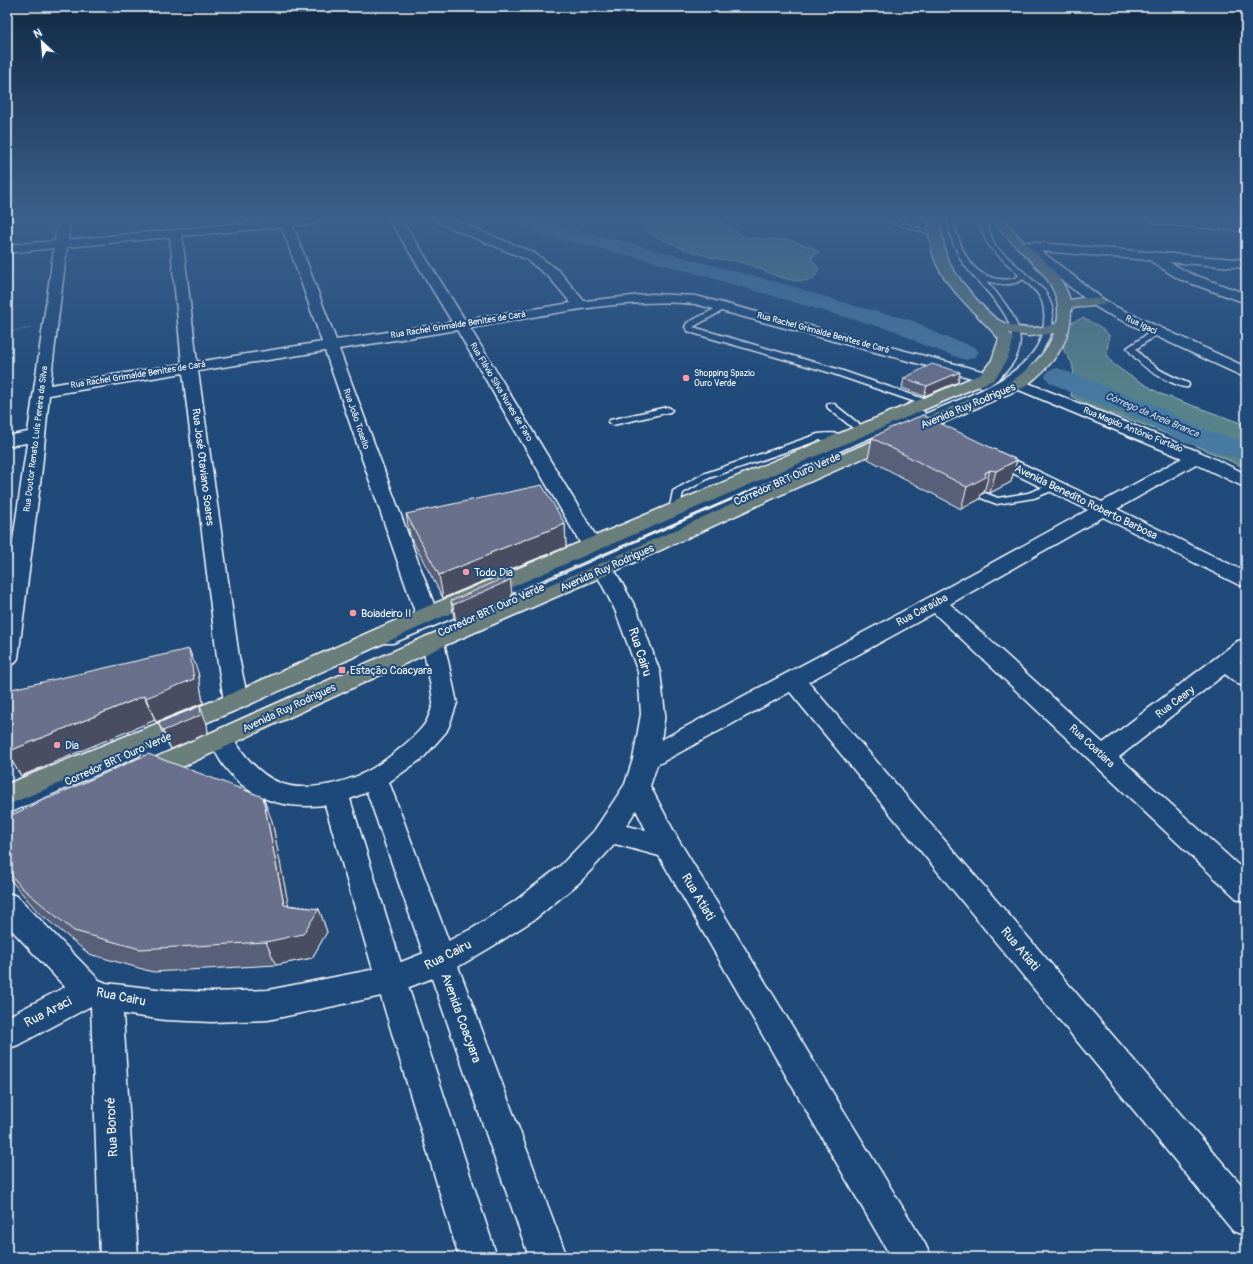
<svg xmlns="http://www.w3.org/2000/svg" width="1253" height="1264" viewBox="0 0 1253 1264" font-family="Pangolin,sans-serif">
<style>
.green{fill:#598289;stroke:#acc0c4}
.lines{fill:none;stroke-linecap:round;stroke-linejoin:round}
.river{fill:#467aa3;fill-rule:evenodd}
.lane-casing{stroke:#fff;stroke-width:3}
.street-casing{stroke:#fff;stroke-width:3}
.secondary-casing{stroke:#fff;stroke-width:3}
.primary-casing{stroke:#fff;stroke-width:3}
.path{stroke:#fff;stroke-width:1.5;stroke-dasharray:0.5 2;stroke-linecap:butt}
.lane{fill:#1f4a7a;fill-rule:evenodd}
.street{fill:#1f4a7a;fill-rule:evenodd}
.secondary{fill:#1f4a7a;fill-rule:evenodd}
.primary{fill:#6b7f7c;fill-rule:evenodd}
.wall{fill:#595f78;stroke:#fff}
.shaded-wall{fill:#484e62;stroke:#fff}
.building{fill:#676f8c;stroke:#fff}
.poi-dot{fill:#ff9aa2;stroke:#1f4a7a;stroke-width:1.5}
.labels{text-anchor:middle;dominant-baseline:central;stroke-width:4;stroke-linejoin:round;paint-order:stroke}
.far-street-label{font-size:9px;fill:#fff;stroke:#1f4a7a}
.far-poi-label{font-size:9px;fill:#fff;stroke:#1f4a7a;text-anchor:start}
.far-water-label{font-size:10px;font-style:italic;fill:#d1dee8;stroke:#1f4a7a}
.street-label{font-size:11px;fill:#fff;stroke:#1f4a7a}
.poi-label{font-size:11px;fill:#fff;stroke:#1f4a7a;text-anchor:start}
.near-street-label{font-size:13px;fill:#fff;stroke:#1f4a7a}
</style>
<rect width="100%" height="100%" fill="#1f4a7a"/>
<filter id="ink" filterUnits="userSpaceOnUse"><feTurbulence type="fractalNoise" baseFrequency=".025" numOctaves="2"/><feDisplacementMap in="SourceGraphic" scale="8" xChannelSelector="R" yChannelSelector="G"/><feConvolveMatrix kernelMatrix="1 2 1 2 8 2 1 2 1" color-interpolation-filters="sRGB"/></filter>
<g filter="url(#ink)">
<g class="green">
<path d="M635,220H718L747,238L788,240L814,248L819,252L811,258L819,269C817,274 815,279 809,280C789,285 763,269 744,263C734,260 724,260 714,258C691,252 668,243 647,232L645,229L648,226L637,222Z"/>
<path d="M1083,318L1099,326L1109,335L1107,354L1112,363L1127,374L1161,394L1246,425V468L1190,443L1139,423L1089,406L1071,396L1074,375L1072,363L1064,351L1063,341L1070,323Z"/>
</g>
<g class="lines">
<g class="river">
<path d="M515,220H541L565,228L629,243L788,285L855,306L914,321L941,335L975,347L979,352L975,357L966,360L957,357L923,345L896,331C796,305 698,271 597,248C579,243 525,235 515,220Z"/>
<path d="M1058,368L1158,406L1189,423L1214,433L1246,442V461L1194,445L1169,435L1138,418L1083,398L1049,382L1045,376L1049,370Z"/>
</g>
<defs>
<g id="lane">
<path d="M884,220H894L939,234L934,235Z"/>
<path d="M947,220H953C960,246 968,275 999,279C1006,280 1014,280 1019,275L991,248L986,241L979,220H985L995,246L1046,292L1053,309L1052,331L1042,352L1023,374L1006,385L915,425H909L907,423L909,421L500,598H492L490,595L492,592L677,513H670L669,511L673,491L703,474L818,434C826,433 842,432 849,438L844,441L820,440L709,478L683,493L678,513L917,411H923L925,413L923,415C963,397 1042,374 1044,323C1046,300 1039,293 1023,279C1013,287 998,284 986,281C1012,310 1039,342 1001,376C996,381 987,389 980,387L979,385L980,383C993,376 1003,367 1009,353C1023,316 981,290 963,263C955,250 950,235 947,220Z"/>
<path d="M722,305H725L729,307L693,327L834,368L930,401L931,403L927,406L924,405L828,372L696,334L688,331L685,327L687,323Z"/>
<path d="M1153,330H1159L1160,332L1136,349C1149,366 1168,375 1188,383L1189,385L1188,387C1182,388 1178,385 1173,383C1154,375 1139,365 1127,348Z"/>
<path d="M831,403L834,404L864,428L866,430L864,432H858L828,408L827,406L828,404Z"/>
<path d="M667,407L670,408L672,410L670,412L613,425L608,422L610,420Z"/>
<path d="M1055,483L1059,484L1060,486L1059,488L1034,498L997,504L981,498L980,496L985,493L998,498L1028,493Z"/>
<path d="M751,492L755,493L756,495L755,497L521,602H513L511,599L513,596Z"/>
<path d="M468,603L472,604L474,607L472,610L393,643H385L383,640L385,637Z"/>
<path d="M134,747L139,748L141,752L139,756L7,814V802Z"/>
</g>
<g id="street">
<path d="M58,220H70L68,240L277,220H320L318,223L293,226L336,340L452,322L390,220H402L465,320L571,303L549,277L526,259L439,223L437,220H453L534,253L559,271L584,301L652,294L696,296L993,374L995,377L993,380L987,382L695,304C621,297 543,316 470,328L602,546L599,550L592,552L585,550L582,546L457,330L339,349L438,615L435,620L427,622L419,620L416,615L325,351L198,371L239,657L248,701L244,707L236,709L228,707L224,701L217,657L183,373L49,395L42,468L18,658L15,663L7,666V582L27,443L7,446V436L28,432L54,248L7,253V245L55,241ZM282,227L322,342L197,362L182,236ZM170,237L182,364L50,385L67,247Z"/>
<path d="M1027,242L1246,260V268L1169,262L1189,273L1246,294V303L1179,279L1149,260L1041,251L1103,299L1116,307L1246,367V378L1106,313L1093,305L1018,246L1020,243Z"/>
<path d="M1018,379L1202,453L1246,474V486L1240,485L1196,464L1117,509L1246,572V586L1239,585L1103,517L950,604L1103,743L1238,641L1246,639V657L1240,662L1246,666V686L1238,684L1225,674L1119,757L1246,872V902L1236,898L934,613L808,682L1246,1190V1236L1233,1231L790,692L657,765L650,786L678,839L925,1244L931,1257H891L659,856L615,844L580,882L535,919L493,946L451,971L391,994L268,1020L212,1022L165,1020L123,1014L138,1257H100L91,1006L18,1045L7,1049V1017L65,987L7,925V893L17,896L99,980L106,983L165,990L212,992L268,990L391,966L429,951L473,928L515,901L560,866L594,831L625,784L633,759L641,714L638,672L615,610L594,569L597,565L604,563L611,565L614,569L637,610L660,672L665,714L661,740L928,598L1088,510L982,458L979,454L982,450L988,449L994,450L1102,502L1182,458L1012,387L1010,384L1012,381ZM636,810L646,830L626,826Z"/>
</g>
<g id="secondary">
<path d="M1152,220H1202L1246,223V231L1158,224L1154,223Z"/>
<path d="M433,635L441,637L444,642L457,703L449,726L446,732L423,758L389,782L567,1257H529L367,792L350,799L406,980L497,1257H459L376,980L325,805C283,809 251,801 224,766C218,758 214,748 209,739L212,733L221,730L230,733C242,753 257,774 280,783C304,793 344,783 366,772C382,764 417,737 426,722C429,717 431,710 433,705C434,697 424,653 422,642L425,637Z"/>
</g>
<path id="primary" d="M928,220H940C942,232 943,245 946,256C950,270 987,315 1000,321C1017,330 1040,330 1057,323C1067,276 1014,254 994,220H1006C1025,252 1058,261 1070,300L1083,298L1103,299L1105,302L1103,305L1071,308C1072,343 1051,367 1024,387L789,491L611,573L441,647L152,781L143,784L134,781L130,774L134,767L425,637L597,565L691,523L775,483L1012,381C1030,368 1047,354 1054,333L1029,336L1009,333L1013,339C1010,355 1004,368 993,380L435,620L244,707L7,805V784L228,695L419,610L981,374L992,360L999,339C979,315 943,286 934,257C930,246 930,232 928,220Z"/>
</defs>
<use href="#lane" class="lane-casing"/>
<use href="#street" class="street-casing"/>
<use href="#secondary" class="secondary-casing"/>
<use href="#primary" class="primary-casing"/>
<path class="path" d="M7,332L32,328"/>
<use href="#lane" class="lane"/>
<use href="#street" class="street"/>
<use href="#secondary" class="secondary"/>
<use href="#primary" class="primary"/>
</g>
<g class="wall">
<path d="M960,372L958,382L924,396L902,388L904,378Z"/>
<path d="M872,438L1017,460L1011,482L990,493L984,492L981,494L980,499L961,509L868,459Z"/>
<path d="M406,514L565,524L566,547L493,576V577L443,598L410,536Z"/>
<path d="M512,595L510,599L456,622L454,618L451,601Z"/>
<path d="M198,672L203,703L156,722L155,720L21,776L7,753V690Z"/>
<path d="M158,723L207,724L208,733L171,749L166,741Z"/>
<path d="M7,817L272,821L288,905L319,909L327,932L312,958L276,965L153,972L89,954L38,912L7,876Z"/>
</g>
<g class="shaded-wall">
<path d="M960,372L958,382L924,396L927,386Z"/>
<path d="M1017,460L1011,482L990,493L996,471Z"/>
<path d="M990,470L984,492L981,494L980,499L961,509L967,487Z"/>
<path d="M565,524L566,547L493,576V577L443,598L439,575L490,553Z"/>
<path d="M510,577L512,595L510,599L456,622L453,605Z"/>
<path d="M189,649L198,672L203,703L156,722L146,698Z"/>
<path d="M144,696L155,720L21,776L7,753V752Z"/>
<path d="M200,706L207,724L208,733L171,749L163,731Z"/>
<path d="M263,797L272,821L293,928L284,905Z"/>
<path d="M319,909L327,932L312,958L276,965L266,942Z"/>
</g>
<g class="building">
<path d="M932,364L960,372L927,386L904,378Z"/>
<path d="M923,415L1017,460L996,471L990,470L985,473L986,477L967,487L872,438L890,428Z"/>
<path d="M542,485L565,524L490,553L491,554L439,575L406,514Z"/>
<path d="M509,576L510,577L508,581L453,605L451,601Z"/>
<path d="M189,649L194,679L146,698L144,696L7,752V690Z"/>
<path d="M200,706L201,715L163,731L158,723Z"/>
<path d="M148,754L263,797L284,905L319,909L303,934L266,942L140,949L74,931L22,888L7,870V817Z"/>
</g>
</g>
<linearGradient id="sky" x2="0" y2="1"><stop stop-color="#112943"/><stop offset="0.55" stop-color="#3c608d"/><stop offset="1" stop-color="#3c608d" stop-opacity="0"/></linearGradient>
<rect width="1253" height="397" fill="url(#sky)"/>
<g class="poi-dot">
<circle cx="686" cy="378" r="4"/>
<circle cx="466" cy="572" r="4"/>
<circle cx="353" cy="613" r="4"/>
<rect x="338" y="666" width="8" height="8" rx="2"/>
<circle cx="57" cy="745" r="4"/>
</g>
<g class="labels">
<g class="far-street-label">
<text transform="translate(458 325) rotate(-9)">Rua Rachel Grimalde Benites de Cará</text>
<text transform="translate(1141 325) rotate(25)">Rua Igaci</text>
<text transform="translate(823 333) rotate(15)">Rua Rachel Grimalde Benites de Cará</text>
<text transform="translate(138 375) rotate(-9)">Rua Rachel Grimalde Benites de Cará</text>
<text transform="translate(501 392) rotate(59)">Rua Flávio Silva Nunes de Faro</text>
<text transform="translate(356 419) rotate(71)">Rua João Tosello</text>
<text transform="translate(1133 430) rotate(22)">Rua Magido Antônio Furtado</text>
<text transform="translate(36 439) rotate(-83)">Rua Doutor Renato Luís Pereira da Silva</text>
</g>
<g class="far-poi-label">
<text x="694" y="373">Shopping Spazio<tspan x="694" dy="10">Ouro Verde</tspan></text>
</g>
<g class="far-water-label">
<text transform="translate(1152 415) rotate(23)">Córrego da Areia Branca</text>
</g>
<g class="street-label">
<text transform="translate(968 406) rotate(-23)">Avenida Ruy Rodrigues</text>
<text transform="translate(203 467) rotate(83)">Rua José Otaviano Soares</text>
<text transform="translate(787 479) rotate(-24)">Corredor BRT Ouro Verde</text>
<text transform="translate(1086 502) rotate(26)">Avenida Benedito Roberto Barbosa</text>
<text transform="translate(607 568) rotate(-24)">Avenida Ruy Rodrigues</text>
<text transform="translate(491 610) rotate(-24)">Corredor BRT Ouro Verde</text>
<text transform="translate(922 610) rotate(-28)">Rua Caraúba</text>
<text transform="translate(1175 702) rotate(-37)">Rua Ceary</text>
<text transform="translate(289 708) rotate(-25)">Avenida Ruy Rodrigues</text>
<text transform="translate(1092 746) rotate(43)">Rua Coatiara</text>
<text transform="translate(118 759) rotate(-24)">Corredor BRT Ouro Verde</text>
</g>
<g class="poi-label">
<text x="474" y="572">Todo Dia</text>
<text x="361" y="613">Boiadeiro II</text>
<text x="350" y="670">Estação Coacyara</text>
<text x="65" y="745">Dia</text>
</g>
<g class="near-street-label">
<text transform="translate(640 652) rotate(72)">Rua Cairu</text>
<text transform="translate(698 897) rotate(59)">Rua Atiati</text>
<text transform="translate(1020 949) rotate(50)">Rua Atiati</text>
<text transform="translate(448 955) rotate(-27)">Rua Cairu</text>
<text transform="translate(121 997) rotate(11)">Rua Cairu</text>
<text transform="translate(48 1012) rotate(-27)">Rua Araci</text>
<text transform="translate(461 1018) rotate(70)">Avenida Coacyara</text>
<text transform="translate(112 1127) rotate(-93)">Rua Bororé</text>
</g>
</g>
<rect width="1253" height="1264" fill="none" stroke="#1f4a7a" stroke-width="24"/>
<rect x="12" y="12" width="1229" height="1240" fill="none" stroke="#fff" stroke-width="1.5" filter="url(#ink)"/>
<g transform="translate(42 42) rotate(334)" stroke="#1f4a7a" stroke-width="3" paint-order="stroke">
<path d="M0-3L7 15L0 10L-7 15Z" fill="#ffffff"/>
<text y="-6" font-size="11" font-weight="bold" text-anchor="middle" fill="#ffffff">N</text>
</g>
</svg>
